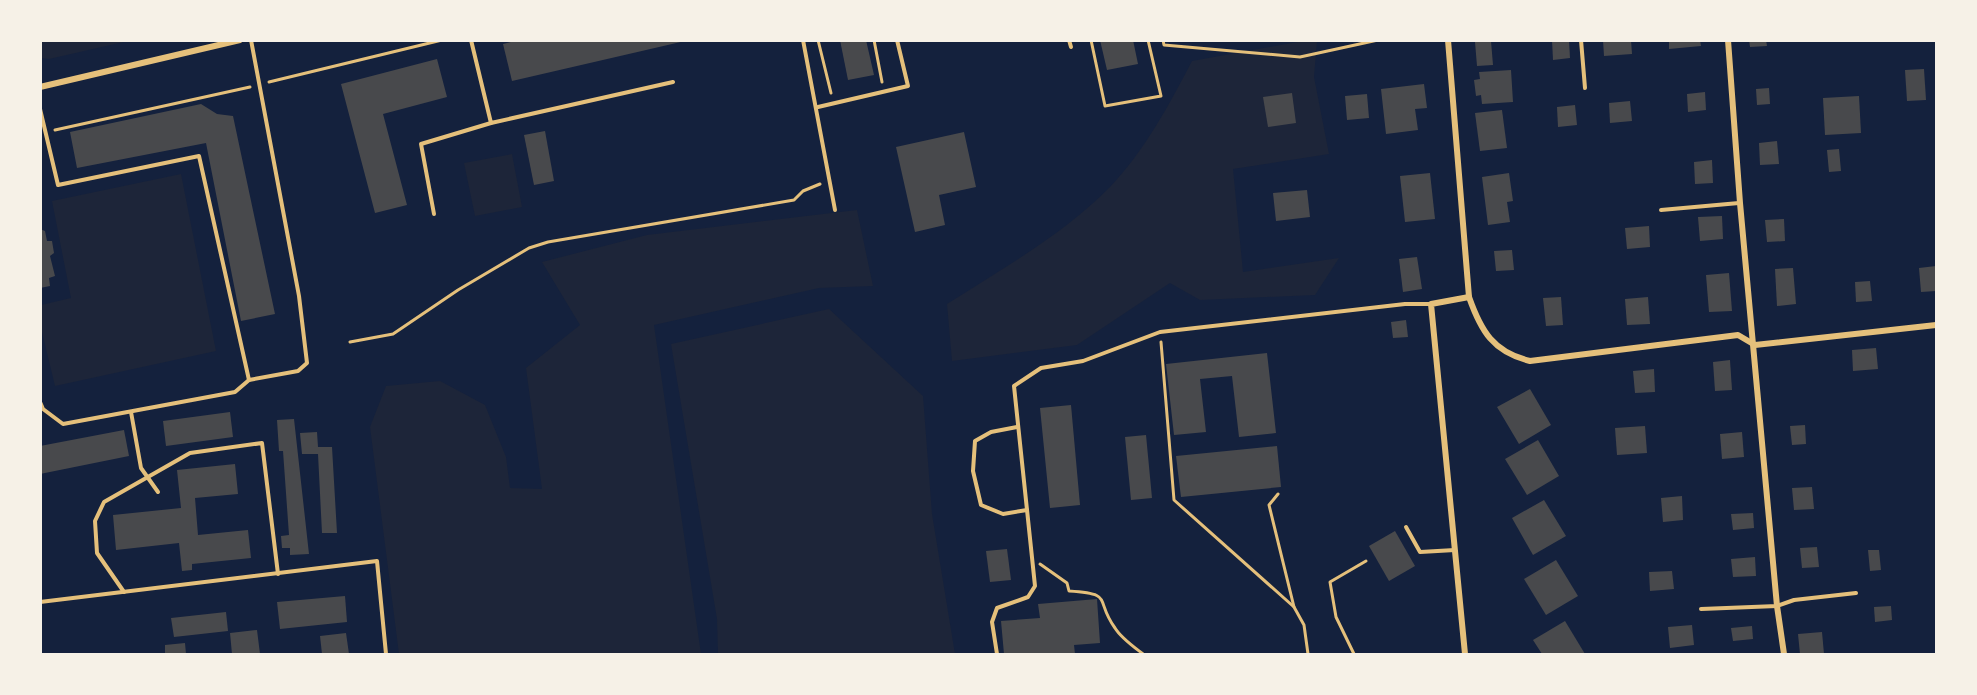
<svg xmlns="http://www.w3.org/2000/svg" width="1977" height="695" viewBox="0 0 1977 695" font-family="Roboto,sans-serif">
<style>
.green{fill:#1d2539}
.building{fill:#48494c}
.lines{fill:none;stroke-linecap:round;stroke-linejoin:round}
.path{stroke:#e5c07b;stroke-width:3}
.service{stroke:#e5c07b;stroke-width:4}
.minor{stroke:#e5c07b;stroke-width:6}
</style>
<rect width="100%" height="100%" fill="#14213d"/>
<g class="green">
<path d="M40,41L41,40L128,41L49,59L41,58Z"/>
<path d="M1303,41H1317L1314,77L1329,154L1233,169L1243,272L1339,258L1315,295L1200,300L1170,283L1077,345L952,361L947,304C1003,268 1063,235 1110,187C1145,150 1169,105 1192,61Z"/>
<path d="M512,154L522,207L475,216L464,163Z"/>
<path d="M181,174L216,351L55,386L41,328V305L71,298L52,201Z"/>
<path d="M857,210L873,286L819,288L654,325L701,654H399L370,427L386,386L440,381L485,405L506,457L510,488L542,489L526,368L580,325L542,262L647,235Z"/>
<path d="M829,309L923,396L932,514L955,654H718L717,619L671,344Z"/>
</g>
<g class="building">
<path d="M518,40H685V41L512,81L503,44Z"/>
<path d="M840,40H866L874,75L848,80Z"/>
<path d="M1100,40H1133L1138,64L1107,70Z"/>
<path d="M1552,40H1569L1570,58L1553,60Z"/>
<path d="M1603,40H1631L1632,54L1604,56Z"/>
<path d="M1669,40H1700L1701,46L1669,49Z"/>
<path d="M1749,40H1766L1767,46L1750,47Z"/>
<path d="M1491,41L1493,65L1477,66L1475,42Z"/>
<path d="M437,59L447,97L383,114L407,205L375,213L341,84Z"/>
<path d="M1924,69L1926,100L1907,101L1905,70Z"/>
<path d="M1511,70L1513,102L1482,104L1481,95L1476,96L1474,80L1480,79L1479,72Z"/>
<path d="M1424,84L1427,108L1415,109L1418,130L1386,134L1381,89Z"/>
<path d="M1769,88L1770,104L1757,105L1756,89Z"/>
<path d="M1705,92L1706,110L1688,112L1687,94Z"/>
<path d="M1292,93L1296,123L1268,127L1263,97Z"/>
<path d="M1367,94L1369,118L1347,120L1345,96Z"/>
<path d="M1859,96L1861,133L1825,135L1823,98Z"/>
<path d="M1630,101L1632,121L1610,123L1609,103Z"/>
<path d="M201,104L217,114L233,116L275,314L241,321L206,143L77,168L70,132Z"/>
<path d="M1575,105L1577,125L1558,127L1557,107Z"/>
<path d="M1502,110L1507,148L1480,151L1475,113Z"/>
<path d="M545,131L554,181L534,185L524,135Z"/>
<path d="M964,132L976,187L939,195L945,225L915,232L896,147Z"/>
<path d="M1777,141L1779,164L1760,165L1759,143Z"/>
<path d="M1839,149L1841,171L1829,172L1827,150Z"/>
<path d="M1712,160L1713,183L1695,184L1694,162Z"/>
<path d="M1430,173L1435,219L1405,222L1400,176Z"/>
<path d="M1509,173L1513,201L1507,202L1510,222L1488,225L1482,177Z"/>
<path d="M1307,190L1310,217L1276,221L1273,193Z"/>
<path d="M1722,216L1723,239L1700,241L1698,217Z"/>
<path d="M1784,219L1785,241L1767,242L1765,220Z"/>
<path d="M1649,226L1650,247L1627,249L1625,228Z"/>
<path d="M40,229L45,231L47,241H52L54,253L50,256L55,276L49,278L50,286L40,288Z"/>
<path d="M1512,250L1514,270L1496,271L1494,251Z"/>
<path d="M1417,257L1422,289L1403,292L1399,259Z"/>
<path d="M1936,266V291L1921,292L1919,268Z"/>
<path d="M1793,268L1796,304L1777,306L1775,269Z"/>
<path d="M1729,273L1732,311L1709,312L1706,275Z"/>
<path d="M1870,281L1872,301L1856,302L1855,282Z"/>
<path d="M1561,297L1563,325L1546,326L1543,298Z"/>
<path d="M1648,297L1650,324L1627,325L1625,299Z"/>
<path d="M1406,320L1408,337L1393,338L1391,322Z"/>
<path d="M1876,348L1878,369L1853,371L1852,350Z"/>
<path d="M1267,353L1276,433L1239,437L1232,376L1200,379L1206,432L1174,435L1166,364Z"/>
<path d="M1730,360L1732,390L1715,391L1713,362Z"/>
<path d="M1654,369L1655,392L1635,393L1633,371Z"/>
<path d="M1530,389L1551,425L1519,444L1497,407Z"/>
<path d="M1071,405L1080,505L1050,508L1040,408Z"/>
<path d="M230,412L233,437L166,446L163,421Z"/>
<path d="M294,419L309,554L290,555V548H282L281,536L289,535L283,451H279L277,420Z"/>
<path d="M1805,425L1806,444L1792,445L1790,426Z"/>
<path d="M1645,426L1647,453L1617,455L1615,428Z"/>
<path d="M124,430L129,456L40,474V446Z"/>
<path d="M317,432L318,447H332L337,533H322L318,454H302L300,433Z"/>
<path d="M1742,432L1744,457L1722,459L1720,434Z"/>
<path d="M1146,435L1152,498L1131,500L1125,437Z"/>
<path d="M1538,440L1559,476L1527,495L1505,459Z"/>
<path d="M1277,446L1281,487L1181,497L1176,456Z"/>
<path d="M235,464L238,494L195,498L198,535L248,530L251,558L192,564V570L182,571L179,543L116,550L113,515L181,508L177,470Z"/>
<path d="M1812,487L1814,509L1794,510L1792,488Z"/>
<path d="M1682,496L1683,520L1663,522L1661,498Z"/>
<path d="M1544,500L1566,536L1533,555L1512,518Z"/>
<path d="M1753,513L1754,528L1733,530L1731,514Z"/>
<path d="M1395,531L1415,566L1389,581L1369,546Z"/>
<path d="M1817,547L1819,567L1802,568L1800,548Z"/>
<path d="M1007,549L1011,580L990,582L986,551Z"/>
<path d="M1868,550H1879L1881,570L1870,571Z"/>
<path d="M1755,557L1756,576L1733,577L1731,559Z"/>
<path d="M1556,560L1578,596L1546,615L1524,579Z"/>
<path d="M1672,571L1674,589L1650,591L1649,572Z"/>
<path d="M345,596L347,622L280,629L277,602Z"/>
<path d="M1097,599L1100,643L1074,645L1075,654H1004L1001,621L1040,618L1038,604Z"/>
<path d="M1891,606L1892,620L1875,622L1874,607Z"/>
<path d="M226,612L228,631L174,637L171,618Z"/>
<path d="M1565,621L1585,654H1542L1533,640Z"/>
<path d="M1692,625L1694,645L1670,648L1668,627Z"/>
<path d="M1752,626L1753,639L1733,641L1731,628Z"/>
<path d="M257,630L260,654H232L230,633Z"/>
<path d="M1822,632L1824,654H1800L1798,634Z"/>
<path d="M346,633L349,654H322L320,636Z"/>
<path d="M185,643L186,654H165V645Z"/>
</g>
<g class="lines">
<g class="path">
<path d="M818,40L831,93"/>
<path d="M874,40L882,82"/>
<path d="M1091,40L1105,106L1161,96L1148,40"/>
<path d="M1163,40L1164,45L1300,57L1378,40"/>
<path d="M269,82L442,40"/>
<path d="M55,130L250,87"/>
<path d="M350,342L393,334L458,290L529,248L548,242L794,200L803,191L820,184"/>
<path d="M1161,342L1174,500L1294,607"/>
<path d="M1278,494L1269,505L1294,607L1304,625L1308,654"/>
<path d="M1040,564L1067,583L1069,591C1115,594 1094,599 1115,628C1121,638 1134,647 1143,654"/>
<path d="M1354,654L1336,617L1330,582L1366,561"/>
</g>
<g class="service">
<path d="M471,40L491,123L673,82"/>
<path d="M803,40L835,210"/>
<path d="M1069,40L1071,47"/>
<path d="M1581,40L1585,88"/>
<path d="M818,107L908,86L897,40"/>
<path d="M40,109L58,185L199,156L249,380L298,371L307,363L299,296L251,40"/>
<path d="M1661,210L1739,203"/>
<path d="M434,214L421,144L491,123"/>
<path d="M40,402L43,409L63,424L235,392L249,380"/>
<path d="M131,412L141,468L158,492"/>
<path d="M1017,427L991,432L975,441L973,471L981,505L1003,514L1027,510"/>
<path d="M1406,527L1420,552L1455,550"/>
<path d="M124,592L97,553L95,521L104,502L190,453L262,443L278,574"/>
<path d="M40,602L377,561L386,654"/>
<path d="M1701,609L1777,606L1794,600L1856,593"/>
<path d="M997,654L992,622L997,608L1028,597L1035,586L1014,386L1041,368L1083,361L1160,332L1405,304H1431"/>
</g>
<g class="minor">
<path d="M1448,40L1469,297C1481,331 1493,352 1530,361L1738,335L1755,345L1936,325"/>
<path d="M1728,40L1740,203L1777,606L1784,654"/>
<path d="M40,87L240,40"/>
<path d="M1465,654L1431,304L1469,297"/>
</g>
</g>
<rect width="1977" height="695" fill="none" stroke="#f6f1e7" stroke-width="84"/>
</svg>
